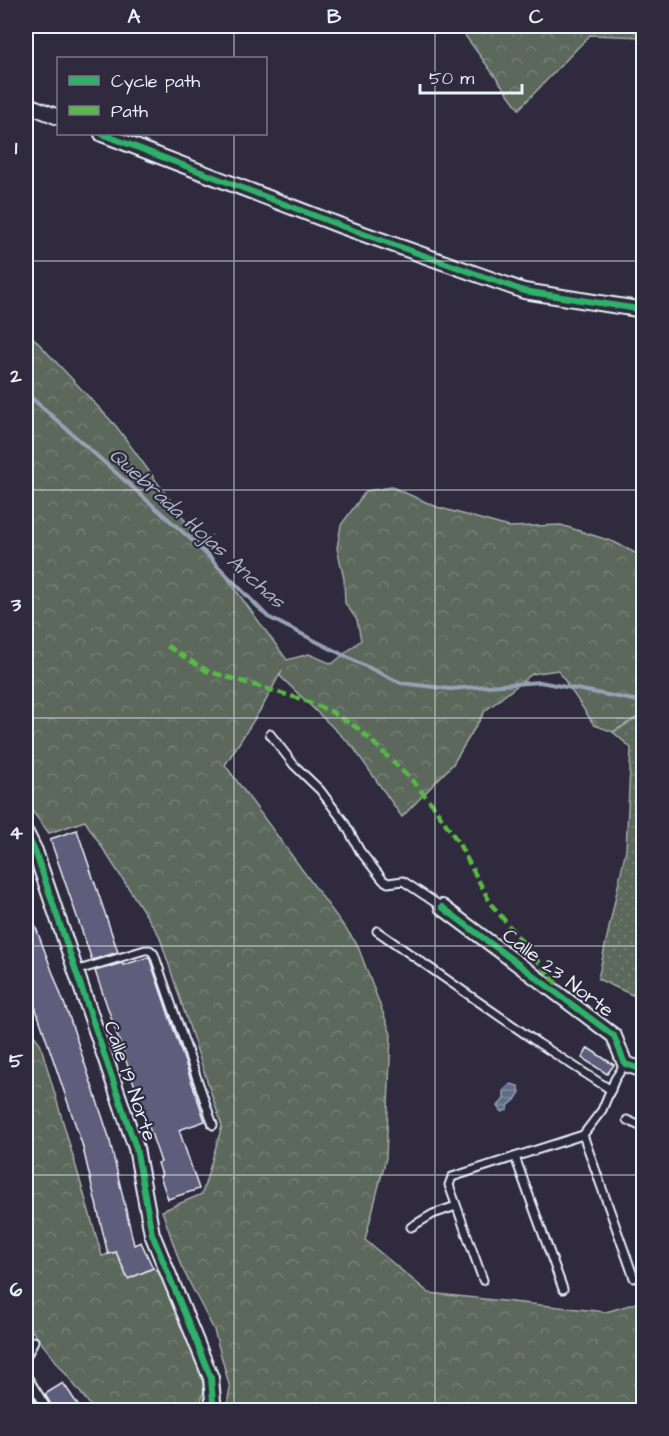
<svg xmlns="http://www.w3.org/2000/svg" width="669" height="1436" viewBox="0 0 669 1436" font-family="'Architects Daughter',sans-serif">
<style>
.grass{fill:url(#grass-dots);stroke:#a2acaa;stroke-width:1.5}
.forest{fill:url(#forest-crowns);stroke:#a2acaa;stroke-width:1.5}
.water{fill:url(#water-rules);stroke:#96a1b4;stroke-width:1.5}
.lines{fill:none;stroke-linecap:round;stroke-linejoin:round}
.stream{stroke:#96a1b4;stroke-width:4}
.building{fill:#5f5d7b;stroke:#e8f1f8;stroke-width:1.5}
.lane-casing{stroke:#e8f1f8;stroke-width:11}
.street-casing{stroke:#e8f1f8;stroke-width:18}
.lane{stroke:#2f2a3d;stroke-width:7}
.street{stroke:#2f2a3d;stroke-width:14}
.quiet{stroke:#58b947;stroke-width:4.5;stroke-dasharray:9 4.5;stroke-linecap:butt}
.cycleway-casing{stroke:#2f2a3d;stroke-width:10}
.cycleway{stroke:#2db169;stroke-width:6}
.grid{fill:none;stroke:#e8f1f8;stroke-width:1.5;stroke-opacity:0.55}
.labels{text-anchor:middle;dominant-baseline:central;stroke-width:4.5;stroke-linejoin:round;paint-order:stroke}
.street-label{font-size:20px;fill:#e8f1f8;stroke:#2f2a3d}
.water-label{font-size:21px;font-style:italic;fill:#aab5c5;stroke:#2f2a3d}
.neatline{fill:none;stroke:#e8f1f8;stroke-width:2}
.grid-label{font-size:20px;text-anchor:middle;font-weight:bold;fill:#e8f1f8}
</style>
<defs>
<pattern id="grass-dots" width="8" height="8" patternUnits="userSpaceOnUse" patternTransform="scale(1.5)"><rect width="8" height="8" fill="#5d685c"/><path d="M2 2h.1M6 6h.1" fill="none" stroke="#747e74" stroke-width="1.8" stroke-linecap="round"/></pattern>
<pattern id="forest-crowns" width="20" height="18" patternUnits="userSpaceOnUse" patternTransform="scale(1.5)"><rect width="20" height="18" fill="#5d685c"/><path d="M2 6a3 3 0 1 1 6 0M12 15a3 3 0 1 1 6 0" fill="none" stroke="#747e74"/></pattern>
<pattern id="water-rules" width="6" height="5" patternUnits="userSpaceOnUse" patternTransform="scale(1.5)"><rect width="6" height="5" fill="#5f6c86"/><path d="M0 2.5h6" fill="none" stroke="#7e899e"/></pattern>
</defs>
<rect width="100%" height="100%" fill="#2f2a3d"/>
<filter id="ink" filterUnits="userSpaceOnUse"><feTurbulence type="fractalNoise" baseFrequency=".0167" numOctaves="2"/><feDisplacementMap in="SourceGraphic" scale="12" xChannelSelector="R" yChannelSelector="G"/><feConvolveMatrix kernelMatrix="1 2 1 2 8 2 1 2 1" color-interpolation-filters="sRGB"/></filter>
<g filter="url(#ink)">
<path class="grass" d="M643,714V1000L598,979L626,849L631,748L613,732Z"/>
<g class="forest">
<path d="M426,26H643V37L590,35L519,109L464,34Z"/>
<path d="M26,330L116,426L287,660L309,654L332,664L361,640L357,620L345,603L344,579L337,548L341,525L366,491L392,487L437,507L509,527L561,525L614,542L643,557V714L613,732L594,725L558,670L532,674L485,711L453,764L402,817L353,747L280,676L282,670L264,704L225,765L357,944L391,1034L386,1158L365,1240L429,1293L606,1312L643,1301V1410H226L230,1388L214,1330L181,1266L162,1211L202,1194L222,1126L159,935L85,821L49,833L32,811L26,809Z"/>
<path d="M26,1025L40,1043L102,1256L116,1252L128,1279L153,1268L159,1272L200,1370L204,1389L199,1410H94L26,1323Z"/>
</g>
<path class="water" d="M511,1084L518,1086L520,1092L515,1100L509,1105L507,1110L502,1112L498,1106L504,1099V1090Z"/>
<g class="lines">
<path class="stream" d="M26,393L193,541L268,617L357,662L401,683L450,689L540,682L644,702"/>
</g>
<g class="building">
<path d="M77,830L118,952L92,960L50,839Z"/>
<path d="M26,901L70,1019L109,1137L134,1245L141,1242L153,1268L128,1279L116,1252L108,1254L82,1144L26,980Z"/>
<path d="M149,957L205,1121L179,1130L199,1189L168,1199L160,1176L162,1175L158,1163L161,1162L95,971L122,963L123,965Z"/>
<path d="M588,1048L614,1065L607,1074L582,1058Z"/>
<path d="M63,1383L70,1393L81,1410H54L45,1394Z"/>
<path d="M26,1385L35,1400L42,1410H26Z"/>
</g>
<g class="lines">
<defs>
<g id="lane">
<path d="M270,734L294,765L320,790L344,822L360,851L383,880L388,883L403,881L442,907"/>
<path d="M377,931L538,1043L611,1090"/>
<path d="M75,971L145,950H150L154,954L213,1125"/>
<path d="M627,1120L644,1128"/>
<path d="M583,1135L634,1278"/>
<path d="M515,1157L563,1289"/>
<path d="M411,1227L433,1214L456,1206"/>
<path d="M483,1280L449,1185L452,1177L583,1135L602,1110L615,1079L625,1064"/>
<path d="M26,1357L34,1341"/>
<path d="M26,1375L48,1410"/>
</g>
<g id="street">
<path d="M26,104L58,117"/>
<path d="M102,134L344,227L524,291L644,310"/>
<path d="M26,833L35,851L136,1148L152,1234L211,1378L213,1401L211,1410"/>
<path d="M442,907L614,1036L625,1064L644,1070"/>
</g>
</defs>
<use href="#lane" class="lane-casing"/>
<use href="#street" class="street-casing"/>
<use href="#lane" class="lane"/>
<use href="#street" class="street"/>
<path class="quiet" d="M167,646L207,671L301,699L330,711L359,729L411,779L433,805L458,842L491,904L560,988"/>
<defs>
<g id="cycleway">
<path d="M102,134L344,227L524,291L644,310"/>
<path d="M26,833L35,851L136,1148L152,1234L211,1378L213,1401L211,1410"/>
<path d="M442,907L614,1036L625,1064L644,1070"/>
</g>
</defs>
<use href="#cycleway" class="cycleway-casing"/>
<use href="#cycleway" class="cycleway"/>
</g>
</g>
<path class="grid" d="M234,26V58M435,26V1410M234,134V1410M26,261H644M26,490H644M26,718H644M26,946H644M26,1175H644"/>
<g class="labels">
<g class="street-label">
<text transform="translate(558 973) rotate(37)">Calle 23 Norte</text>
<text transform="translate(130 1081) rotate(71)">Calle 19 Norte</text>
</g>
<g class="water-label">
<text transform="translate(197 528) rotate(42)">Quebrada Hojas Anchas</text>
</g>
</g>
<rect width="669" height="1436" fill="none" stroke="#2f2a3d" stroke-width="66"/>
<rect x="57" y="57" width="210" height="78" fill="#2f2a3d" stroke="#797a88" stroke-width="1.5"/>
<rect x="69" y="76" width="30" height="9" fill="#2db169" stroke="#797a88" stroke-width="1.5"/>
<text x="111" y="87" font-size="18" fill="#e8f1f8">Cycle path</text>
<rect x="69" y="106" width="30" height="9" fill="#58b947" stroke="#797a88" stroke-width="1.5"/>
<text x="111" y="117" font-size="18" fill="#e8f1f8">Path</text>
<path d="M420 84v9h102v-9" fill="none" stroke="#e8f1f8" stroke-width="3"/>
<text x="429" y="84" font-size="18" fill="#e8f1f8" stroke="#2f2a3d" stroke-width="4.5" paint-order="stroke">50 m</text>
<rect x="33" y="33" width="603" height="1370" class="neatline"/>
<g class="grid-label">
<text x="134" y="23">A</text>
<text x="334" y="23">B</text>
<text x="536" y="23">C</text>
<text x="16" y="154">1</text>
<text x="16" y="382">2</text>
<text x="16" y="611">3</text>
<text x="16" y="839">4</text>
<text x="16" y="1067">5</text>
<text x="16" y="1296">6</text>
</g>
</svg>
